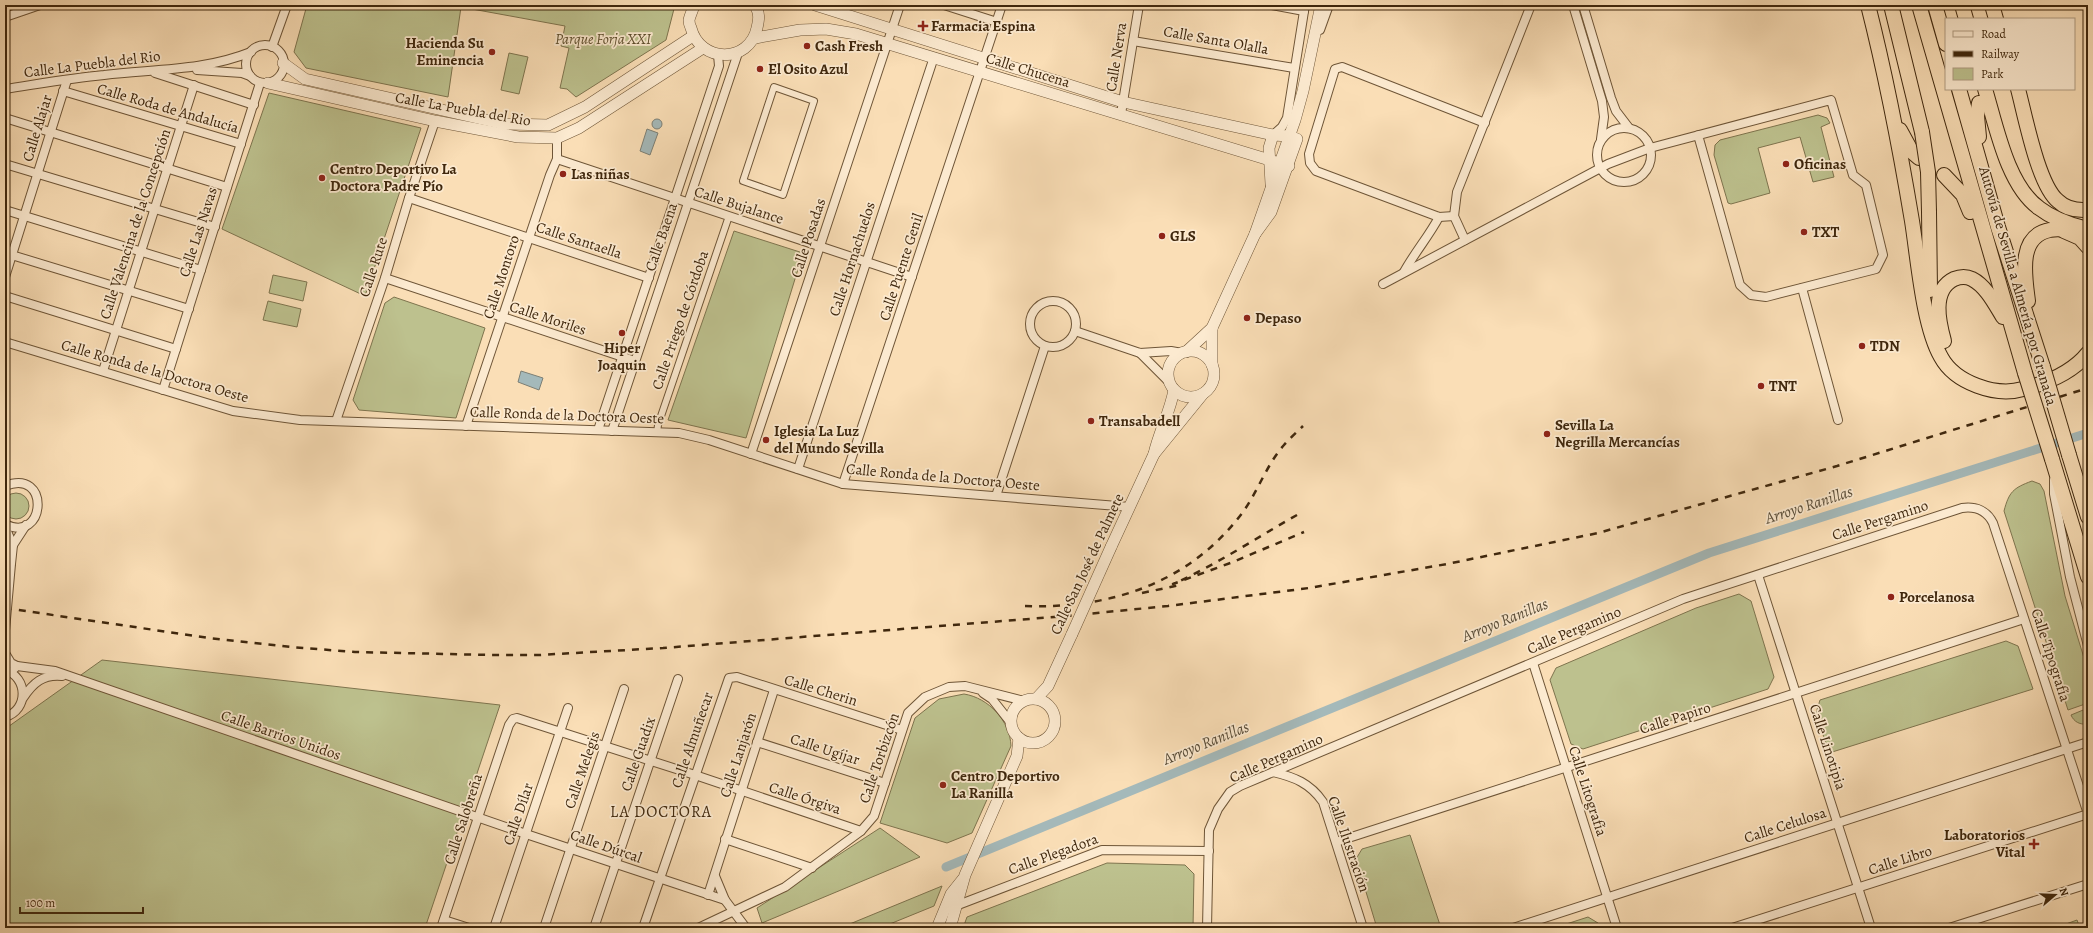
<svg xmlns="http://www.w3.org/2000/svg" width="2093" height="933" viewBox="0 0 2093 933" font-family="Alegreya,serif">
<style>
.green{fill:#bdc18e;stroke:#7e744e}
.water{fill:#a4b9ba;stroke:#7c7f75}
.lines{fill:none;stroke-linecap:round;stroke-linejoin:round}
.canal{stroke:#a4b9ba;stroke-width:9}
.pedestrian-casing{stroke:#6e5537;stroke-width:8}
.minor-casing{stroke:#6e5537;stroke-width:10}
.tertiary-casing{stroke:#6e5537;stroke-width:12}
.trunk-casing{stroke:#3f270d;stroke-width:16}
.pedestrian{stroke:#fcead0;stroke-width:6}
.minor{stroke:#fcead0;stroke-width:8}
.tertiary{stroke:#fcead0;stroke-width:11}
.trunk{stroke:#fadeb6;stroke-width:14}
.rail{stroke:#3f270d;stroke-width:2.5;stroke-dasharray:7 7;stroke-linecap:butt}
.minor-bridge-casing{stroke:#6e5537;stroke-width:10;stroke-linecap:butt}
.tertiary-bridge-casing{stroke:#6e5537;stroke-width:12;stroke-linecap:butt}
.trunk-bridge-casing{stroke:#3f270d;stroke-width:16;stroke-linecap:butt}
.minor-bridge{stroke:#fcead0;stroke-width:8}
.tertiary-bridge{stroke:#fcead0;stroke-width:11}
.trunk-bridge{stroke:#fadeb6;stroke-width:14}
.poi-dot{fill:#8f2418;stroke:#fcead0;stroke-width:1.5}
.labels{text-anchor:middle;dominant-baseline:central;stroke-width:3.5;stroke-linejoin:round;paint-order:stroke}
.poi-label{font-size:15px;font-weight:bold;fill:#3f270d;stroke:#fcead0;text-anchor:start}
.park-label{font-size:15px;font-style:italic;fill:#5e4e2d;stroke:#fcead0}
.street-label{font-size:15px;fill:#3f270d;stroke:#fcead0}
.water-label{font-size:16px;font-style:italic;fill:#584c38;stroke:#fcead0}
.neighbourhood-label{font-size:16px;letter-spacing:1px;fill:#3f270d;stroke:#fcead0}
</style>
<rect width="100%" height="100%" fill="#fadeb6"/>
<filter id="stains"><feTurbulence type="fractalNoise" baseFrequency=".005" numOctaves="4"/><feColorMatrix values="0 0 0 0 .2 0 0 0 0 .09 0 0 0 0 .02 0 0 0 .5 -.17"/></filter>
<radialGradient id="worn" r=".72"><stop offset=".6" stop-color="#630" stop-opacity="0"/><stop offset="1" stop-color="#630" stop-opacity=".3"/></radialGradient>
<g class="green">
<path d="M5,5H24L5,11Z"/>
<path d="M307,5H675L666,40L576,97L567,89L560,88L569,48L561,46L565,26L461,7L448,97L306,68L294,52Z"/>
<path d="M509,53L528,57L519,94L501,90Z"/>
<path d="M269,93L421,128L365,296L222,229Z"/>
<path d="M1818,115L1827,118L1830,123L1821,127L1834,177L1813,182L1800,137L1758,148L1770,193L1731,204L1728,203L1714,155L1715,145L1720,140Z"/>
<path d="M734,231L803,253L746,438L668,420Z"/>
<path d="M273,275L307,282L303,301L269,293Z"/>
<path d="M394,297L485,328L456,418L359,410L353,400L385,303Z"/>
<path d="M268,301L301,309L297,327L263,320Z"/>
<path d="M2032,481L2040,484L2044,491L2065,596L2088,671V703L2068,710L2004,511C2009,492 2013,488 2032,481Z"/>
<circle cx="16" cy="506" r="13"/>
<path d="M1739,594L1751,601L1774,677L1768,689L1583,749L1571,744L1550,680L1556,668L1696,608Z"/>
<path d="M2006,641L2018,646L2033,689L1829,753L1816,713L1820,700Z"/>
<path d="M102,660L500,705L425,928H5V729Z"/>
<path d="M964,694C989,698 1010,721 1011,746L972,833L947,843L880,823L915,718L939,699Z"/>
<path d="M2088,708V724C2080,725 2074,722 2071,715Z"/>
<path d="M880,828L920,857L762,923L757,908Z"/>
<path d="M1410,835L1441,928H1377L1356,859L1362,849Z"/>
<path d="M1107,863L1185,865L1194,874L1193,928H963L967,917Z"/>
<path d="M942,886L934,906L880,928H840Z"/>
<path d="M1588,917L1598,923L1600,928H1554Z"/>
<path d="M2077,920L2080,928H2055Z"/>
</g>
<g class="water">
<circle cx="657" cy="124" r="5"/>
<path d="M647,129L658,133L650,155L640,151Z"/>
<path d="M521,371L543,378L539,390L518,382Z"/>
</g>
<g class="lines">
<path class="canal" d="M946,867L1709,553L2088,433"/>
<defs>
<g id="pedestrian">
<path d="M774,87L814,101L783,195L743,181Z"/>
<path d="M657,433L658,425L729,216"/>
</g>
<g id="minor">
<path d="M944,5L997,22"/>
<path d="M1272,5L1304,11"/>
<path d="M1573,5L1602,101L1604,117L1601,139"/>
<path d="M1583,5L1611,98L1616,111L1629,128"/>
<path d="M5,17L40,5"/>
<path d="M1320,30L1329,5"/>
<path d="M1133,41L1294,68"/>
<circle cx="265" cy="64" r="19"/>
<path d="M272,47L287,5"/>
<path d="M197,70L242,73L250,76"/>
<path d="M155,73L254,105"/>
<path d="M5,89C38,84 71,78 104,75C154,69 204,71 251,52"/>
<path d="M63,91L241,144"/>
<path d="M1121,114L1139,5"/>
<path d="M5,118L227,187"/>
<circle cx="1624" cy="155" r="27"/>
<path d="M1273,135L1282,127L1287,118L1305,5"/>
<path d="M557,159L912,277"/>
<path d="M5,164L215,227"/>
<path d="M409,198L649,278"/>
<path d="M5,210L201,270"/>
<path d="M1454,216L1439,217L1316,171L1310,163L1309,154L1335,69L1342,67L1485,123"/>
<path d="M1465,240L1454,216L1457,192L1531,5"/>
<path d="M5,253L189,309"/>
<path d="M1404,272C1415,252 1429,236 1439,217"/>
<path d="M5,277L67,80"/>
<path d="M385,278L635,361"/>
<path d="M1383,284L1608,164L1650,148L1831,100L1853,175L1866,185L1883,255L1876,269L1766,297L1751,295L1740,285L1698,135"/>
<path d="M1802,288L1838,420"/>
<path d="M5,296L176,349"/>
<circle cx="1053" cy="324" r="23"/>
<path d="M1075,331L1140,353L1171,351L1182,353"/>
<path d="M5,342L233,411L300,420L679,433L709,440L843,484L1130,507"/>
<path d="M1140,353L1170,383"/>
<path d="M103,371L194,85"/>
<path d="M163,390L260,83"/>
<path d="M336,421L385,278L409,198L435,121"/>
<path d="M466,426L550,175L557,159V138"/>
<path d="M598,430L719,66L718,55"/>
<path d="M612,431L738,53"/>
<path d="M751,454L900,5"/>
<path d="M798,469L934,57"/>
<path d="M2054,480V494L2070,577L2088,646"/>
<path d="M843,484L1002,5"/>
<path d="M5,486C51,467 46,545 5,524"/>
<path d="M996,496L1045,346"/>
<path d="M5,527L13,545L11,564"/>
<path d="M13,545L26,525"/>
<path d="M1758,575L1871,928"/>
<path d="M5,653L11,663L17,666"/>
<path d="M1533,663L1617,928"/>
<path d="M5,670C28,677 29,710 5,717"/>
<path d="M11,672L17,666L55,671L526,834L725,900"/>
<path d="M983,693L992,699L1011,723"/>
<path d="M23,698C33,683 43,674 62,676"/>
<path d="M757,742L885,783"/>
<path d="M1273,772C1294,777 1310,783 1323,802L1363,928"/>
<path d="M725,839L812,868"/>
<path d="M1336,842L2024,619"/>
<path d="M715,876L725,900L746,928"/>
<path d="M708,895L774,690"/>
<path d="M958,905L1102,850L1209,851"/>
<path d="M444,920L469,928"/>
<path d="M441,928L509,725L513,719L517,718L695,775L861,831"/>
<path d="M494,928L568,708"/>
<path d="M544,928L624,689"/>
<path d="M594,928L678,679"/>
<path d="M643,928L729,678L737,677L902,730"/>
<path d="M698,928L785,887L861,831L874,816L908,713L925,697L949,687L965,686L1024,701"/>
<path d="M1207,928L1209,830L1218,809L1230,792L1240,786L1683,599L1962,508C1976,506 1987,511 1993,523L2088,814"/>
<path d="M1513,928L2088,742"/>
<path d="M1732,928L2088,814"/>
<path d="M1949,928L2088,884"/>
</g>
<g id="tertiary">
<path d="M694,5C693,10 690,15 689,20C689,22 690,26 691,28C700,63 749,64 757,28C759,19 760,14 755,5"/>
<path d="M815,5L1123,102L1273,135L1289,136L1297,139L1271,212L1255,234"/>
<path d="M755,38L800,30L826,29L856,34L1289,166"/>
<path d="M283,63L305,79L504,124L548,125L585,107L693,36"/>
<path d="M268,83L435,121L518,137L557,138L579,128L703,48"/>
<path d="M1271,184L1269,148L1273,135"/>
<circle cx="1191" cy="374" r="23"/>
<path d="M1186,352L1212,328L1255,234L1295,120L1303,91L1321,5"/>
<path d="M1212,365V328"/>
<path d="M1154,454L1202,395"/>
<path d="M1111,547L1154,454C1159,432 1170,412 1174,390"/>
<circle cx="1033" cy="721" r="22"/>
<path d="M1036,699L1048,686L1072,634"/>
<path d="M937,928L951,894L963,879"/>
<path d="M950,928L965,875L1017,756L1019,738"/>
</g>
<g id="trunk">
<path d="M1868,5C1886,76 1900,149 1912,221C1918,259 1923,326 1941,357C1955,383 1996,397 2023,389C2047,383 2072,373 2088,353"/>
<path d="M1891,5L1922,132"/>
<path d="M1919,5L2025,373"/>
<path d="M1935,5L1946,44"/>
<path d="M1962,5L1966,19"/>
<path d="M1992,5L1996,19"/>
<path d="M1959,89L1998,227L2043,367"/>
<path d="M1985,89C1996,125 2007,185 2039,208C2052,218 2068,224 2084,228"/>
<path d="M2018,89C2025,115 2038,185 2058,201C2065,208 2073,210 2083,210"/>
<path d="M1979,103L1977,116L1979,137"/>
<path d="M1900,130L1912,152L1919,158"/>
<path d="M1944,175L1963,195L1970,212"/>
<path d="M1929,212L1930,290"/>
<path d="M2064,231L2080,238L2088,247"/>
<path d="M2028,301C2025,277 2017,236 2050,230C2059,228 2067,230 2075,231"/>
<path d="M1944,341C1939,323 1931,290 1954,279C1959,277 1966,276 1972,279C1986,286 1995,304 2003,317"/>
<path d="M2069,455L2088,517"/>
<path d="M2052,459L2088,577"/>
</g>
</defs>
<use href="#pedestrian" class="pedestrian-casing"/>
<use href="#minor" class="minor-casing"/>
<use href="#tertiary" class="tertiary-casing"/>
<use href="#trunk" class="trunk-casing"/>
<use href="#pedestrian" class="pedestrian"/>
<use href="#minor" class="minor"/>
<use href="#tertiary" class="tertiary"/>
<use href="#trunk" class="trunk"/>
<g class="rail">
<path d="M1297,515C1256,538 1216,565 1173,584L1233,562L1304,532"/>
<path d="M1142,593L1180,585"/>
<path d="M1025,606C1111,609 1190,583 1243,512C1258,491 1267,464 1284,445C1290,438 1297,432 1303,426"/>
<path d="M5,608L209,638L291,647L355,652L492,655H539L663,648L1066,616L1168,606L1309,588L1447,564L1598,533L1837,466L2088,388"/>
</g>
<defs>
<path id="minor-bridge" d="M5,630L11,564"/>
<path id="tertiary-bridge" d="M1072,634L1111,547"/>
<g id="trunk-bridge">
<path d="M1922,132L1928,172L1929,212"/>
<path d="M2043,367L2069,455"/>
<path d="M2025,373L2052,459"/>
</g>
</defs>
<use href="#minor-bridge" class="minor-bridge-casing"/>
<use href="#tertiary-bridge" class="tertiary-bridge-casing"/>
<use href="#trunk-bridge" class="trunk-bridge-casing"/>
<use href="#minor-bridge" class="minor-bridge"/>
<use href="#tertiary-bridge" class="tertiary-bridge"/>
<use href="#trunk-bridge" class="trunk-bridge"/>
</g>
<g class="poi-dot">
<path d="M921 20h4v4h4v4h-4v4h-4v-4h-4v-4h4z"/>
<circle cx="807" cy="46" r="4"/>
<circle cx="492" cy="52" r="4"/>
<circle cx="760" cy="69" r="4"/>
<circle cx="1786" cy="164" r="4"/>
<circle cx="563" cy="174" r="4"/>
<circle cx="322" cy="178" r="4"/>
<circle cx="1804" cy="232" r="4"/>
<circle cx="1162" cy="236" r="4"/>
<circle cx="1247" cy="318" r="4"/>
<circle cx="622" cy="333" r="4"/>
<circle cx="1862" cy="346" r="4"/>
<circle cx="1761" cy="386" r="4"/>
<circle cx="1091" cy="421" r="4"/>
<circle cx="1547" cy="434" r="4"/>
<circle cx="766" cy="440" r="4"/>
<circle cx="1891" cy="597" r="4"/>
<circle cx="943" cy="785" r="4"/>
<path d="M2032 838h4v4h4v4h-4v4h-4v-4h-4v-4h4z"/>
</g>
<g class="labels">
<g class="poi-label">
<text x="931" y="26">Farmacia Espina</text>
<text x="484" y="43" text-anchor="end">Hacienda Su<tspan x="484" dy="17">Eminencia</tspan></text>
<text x="815" y="46">Cash Fresh</text>
<text x="768" y="69">El Osito Azul</text>
<text x="1794" y="164">Oficinas</text>
<text x="330" y="169">Centro Deportivo La<tspan x="330" dy="17">Doctora Padre Pío</tspan></text>
<text x="571" y="174">Las niñas</text>
<text x="1812" y="232">TXT</text>
<text x="1170" y="236">GLS</text>
<text x="1255" y="318">Depaso</text>
<text x="1870" y="346">TDN</text>
<text x="622" y="348" text-anchor="middle">Hiper<tspan x="622" dy="17">Joaquin</tspan></text>
<text x="1769" y="386">TNT</text>
<text x="1099" y="421">Transabadell</text>
<text x="1555" y="425">Sevilla La<tspan x="1555" dy="17">Negrilla Mercancías</tspan></text>
<text x="774" y="431">Iglesia La Luz<tspan x="774" dy="17">del Mundo Sevilla</tspan></text>
<text x="1899" y="597">Porcelanosa</text>
<text x="951" y="776">Centro Deportivo<tspan x="951" dy="17">La Ranilla</tspan></text>
<text x="2025" y="835" text-anchor="end">Laboratorios<tspan x="2025" dy="17">Vital</tspan></text>
</g>
<g class="park-label">
<text x="603" y="39">Parque Forja XXI</text>
</g>
<g class="street-label">
<text transform="translate(1216 40) rotate(10)">Calle Santa Olalla</text>
<text transform="translate(1116 57) rotate(-81)">Calle Nerva</text>
<text transform="translate(92 64) rotate(-7)">Calle La Puebla del Rio</text>
<text transform="translate(1028 70) rotate(17)">Calle Chucena</text>
<text transform="translate(168 108) rotate(16)">Calle Roda de Andalucía</text>
<text transform="translate(463 109) rotate(10)">Calle La Puebla del Rio</text>
<text transform="translate(37 128) rotate(-73)">Calle Alajar</text>
<text transform="translate(739 205) rotate(18)">Calle Bujalance</text>
<text transform="translate(135 224) rotate(-72)">Calle Valencina de la Concepción</text>
<text transform="translate(198 232) rotate(-72)">Calle Las Navas</text>
<text transform="translate(661 237) rotate(-71)">Calle Baena</text>
<text transform="translate(808 238) rotate(-72)">Calle Posadas</text>
<text transform="translate(579 240) rotate(18)">Calle Santaella</text>
<text transform="translate(852 259) rotate(-72)">Calle Hornachuelos</text>
<text transform="translate(373 267) rotate(-72)">Calle Rute</text>
<text transform="translate(901 267) rotate(-72)">Calle Puente Genil</text>
<text transform="translate(501 277) rotate(-72)">Calle Montoro</text>
<text transform="translate(2018 286) rotate(74)">Autovía de Sevilla a Almería por Granada</text>
<text transform="translate(548 318) rotate(18)">Calle Moriles</text>
<text transform="translate(680 320) rotate(-71)">Calle Priego de Córdoba</text>
<text transform="translate(155 371) rotate(16)">Calle Ronda de la Doctora Oeste</text>
<text transform="translate(567 415) rotate(2)">Calle Ronda de la Doctora Oeste</text>
<text transform="translate(943 477) rotate(5)">Calle Ronda de la Doctora Oeste</text>
<text transform="translate(1880 520) rotate(-18)">Calle Pergamino</text>
<text transform="translate(1087 564) rotate(-65)">Calle San José de Palmete</text>
<text transform="translate(1574 630) rotate(-23)">Calle Pergamino</text>
<text transform="translate(2051 655) rotate(72)">Calle Tipografía</text>
<text transform="translate(821 690) rotate(17)">Calle Cherin</text>
<text transform="translate(1675 718) rotate(-18)">Calle Papiro</text>
<text transform="translate(281 735) rotate(19)">Calle Barrios Unidos</text>
<text transform="translate(692 740) rotate(-71)">Calle Almuñecar</text>
<text transform="translate(1828 747) rotate(72)">Calle Linotipia</text>
<text transform="translate(825 749) rotate(18)">Calle Ugíjar</text>
<text transform="translate(638 754) rotate(-71)">Calle Guadix</text>
<text transform="translate(738 755) rotate(-72)">Calle Lanjarón</text>
<text transform="translate(879 758) rotate(-71)">Calle Torbizcón</text>
<text transform="translate(1276 758) rotate(-24)">Calle Pergamino</text>
<text transform="translate(582 770) rotate(-71)">Calle Melegis</text>
<text transform="translate(1588 791) rotate(72)">Calle Litografía</text>
<text transform="translate(805 798) rotate(18)">Calle Órgiva</text>
<text transform="translate(518 814) rotate(-71)">Calle Dílar</text>
<text transform="translate(463 819) rotate(-72)">Calle Salobreña</text>
<text transform="translate(1785 825) rotate(-18)">Calle Celulosa</text>
<text transform="translate(1349 844) rotate(71)">Calle Ilustración</text>
<text transform="translate(606 846) rotate(19)">Calle Dúrcal</text>
<text transform="translate(1053 854) rotate(-20)">Calle Plegadora</text>
<text transform="translate(1900 860) rotate(-18)">Calle Libro</text>
</g>
<g class="water-label">
<text transform="translate(1809 505) rotate(-18)">Arroyo Ranillas</text>
<text transform="translate(1505 620) rotate(-22)">Arroyo Ranillas</text>
<text transform="translate(1206 743) rotate(-22)">Arroyo Ranillas</text>
</g>
<g class="neighbourhood-label">
<text x="661" y="812">LA DOCTORA</text>
</g>
</g>
<rect width="2093" height="933" fill="none" stroke="#fadeb6" stroke-width="20"/>
<rect x="6" y="6" width="2081" height="921" fill="none" stroke="#3f270d" stroke-width="2"/>
<rect x="10" y="10" width="2073" height="913" fill="none" stroke="#3f270d"/>
<rect x="1945" y="18" width="130" height="72" fill="#fcead0" stroke="#b09c82"/>
<rect x="1953" y="31" width="20" height="6" fill="#fcead0" stroke="#b09c82"/>
<text x="1981" y="38" font-size="12" fill="#3f270d">Road</text>
<rect x="1953" y="51" width="20" height="6" fill="#3f270d" stroke="#b09c82"/>
<text x="1981" y="58" font-size="12" fill="#3f270d">Railway</text>
<rect x="1953" y="68" width="20" height="12" fill="#bdc18e" stroke="#b09c82"/>
<text x="1981" y="78" font-size="12" fill="#3f270d">Park</text>
<g transform="translate(2055 895) rotate(71)" stroke="#fcead0" stroke-width="3" paint-order="stroke">
<path d="M0-3L7 15L0 10L-7 15Z" fill="#3f270d"/>
<text y="-6" font-size="11" font-weight="bold" text-anchor="middle" fill="#3f270d">N</text>
</g>
<path d="M20 907v6h123v-6" fill="none" stroke="#3f270d" stroke-width="2"/>
<text x="26" y="907" font-size="12" fill="#3f270d" stroke="#fcead0" stroke-width="3" paint-order="stroke">100 m</text>
<rect width="100%" height="100%" filter="url(#stains)"/>
<rect width="100%" height="100%" fill="url(#worn)"/>
</svg>
